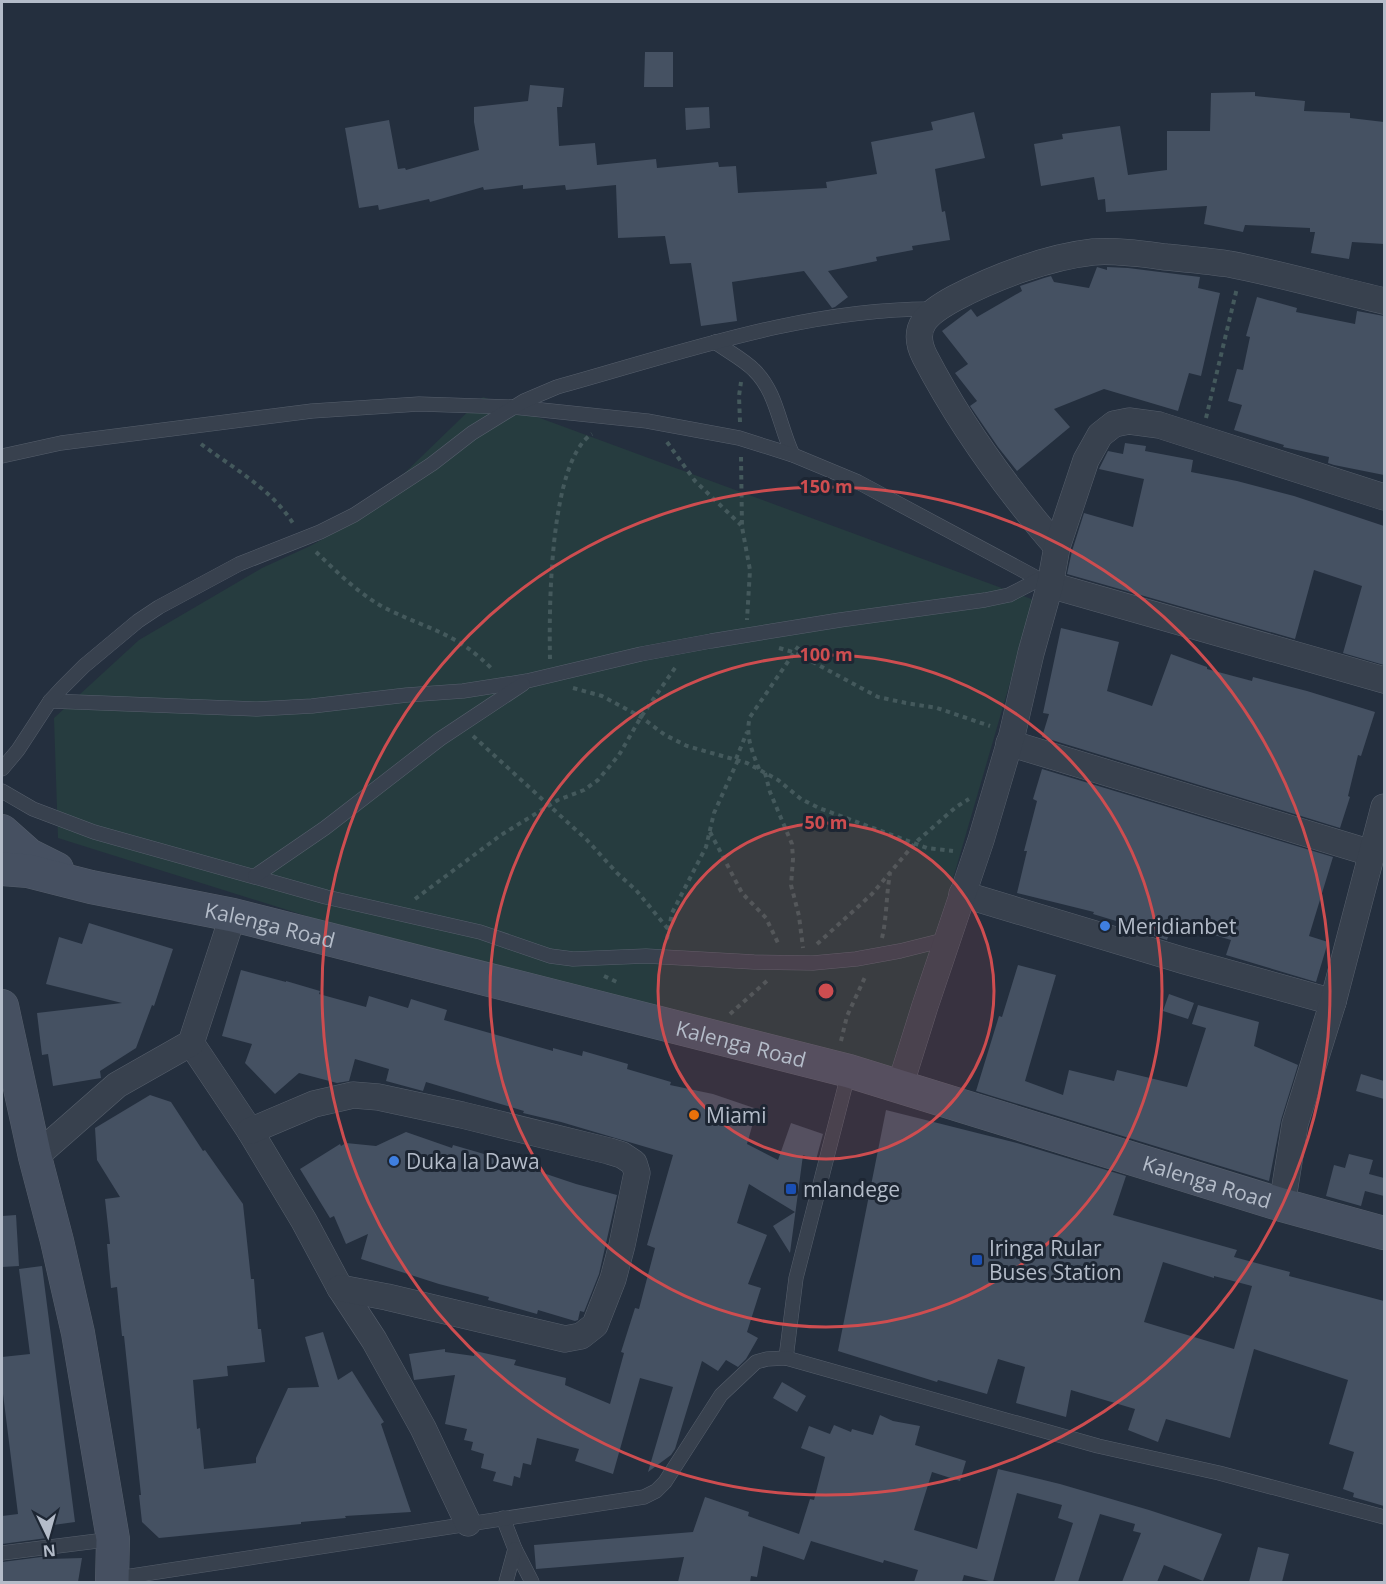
<svg xmlns="http://www.w3.org/2000/svg" width="1386" height="1584" viewBox="0 0 1386 1584" font-family="'Open Sans',sans-serif">
<style>
.green{fill:#263c3f}
.building{fill:#455162;fill-rule:evenodd}
.lines{fill:none;stroke-linecap:round;stroke-linejoin:round}
.lane-casing{stroke:#565f6c;stroke-width:15}
.street-casing{stroke:#565f6c;stroke-width:27}
.secondary-casing{stroke:#565f6c;stroke-width:34}
.path{stroke:#44595c;stroke-width:4;stroke-dasharray:4.5 4.5;stroke-linecap:butt}
.lane{stroke:#38414e;stroke-width:14}
.street{stroke:#38414e;stroke-width:26}
.secondary{stroke:#465061;stroke-width:33}
.ring{fill:none;stroke:#ce4d50;stroke-width:3}
.shop-dot{fill:#3f7fe0;stroke:#1d2633;stroke-width:2}
.food-dot{fill:#e8710a;stroke:#1d2633;stroke-width:2}
.transit-dot{fill:#1a4fb4;stroke:#1d2633;stroke-width:2}
.labels{text-anchor:middle;dominant-baseline:central;stroke-width:6;stroke-linejoin:round;paint-order:stroke}
.street-label{font-size:21px;fill:#b4bcc9;stroke:#1d2633}
.poi-label{font-size:21px;fill:#b4bcc9;stroke:#1d2633;text-anchor:start}
.centre{fill:#ce4d50;stroke:#1d2633;stroke-width:3}
.ring-label{font-size:18px;text-anchor:middle;font-weight:bold;fill:#ce4d50;stroke:#1d2633;stroke-width:6;stroke-linejoin:round;paint-order:stroke}
</style>
<rect width="100%" height="100%" fill="#242f3e"/>
<path class="green" d="M483,397L1034,600L889,1099L58,838L54,718L139,640L262,568L310,546L354,522Z"/>
<g class="building">
<path d="M645,52H673V87H644Z"/>
<path d="M530,85L564,88L562,107H557L559,146L595,143L597,165L656,159L657,168L718,162L719,167L736,166L738,193L827,188L826,182L877,174L871,142L933,130L931,122L974,112L985,158L935,169L942,212L945,211L950,240L912,246L913,250L876,257L877,261L828,271L848,297L835,307L832,308L804,271L732,282L737,321L701,326L691,263L670,264L665,236L618,238L616,185L566,190L565,185L523,189V185L484,190L483,187L430,202L429,199L379,210L378,205L359,208L345,128L389,120L398,169L405,168L406,170L479,150L474,122V107L528,101Z"/>
<path d="M1255,92V96L1305,101L1304,111L1350,113V118L1384,122V244L1352,242L1349,259L1311,253L1315,232H1310V228L1245,225L1243,232L1204,224L1207,206L1106,212L1105,199L1098,200L1094,177L1041,186L1034,144L1063,139L1062,134L1120,126L1128,175L1167,170V131H1210L1211,93Z"/>
<path d="M709,107L710,128L686,130L685,108Z"/>
<path d="M1097,267L1107,270V267L1128,268L1200,277L1198,288L1220,293L1201,376L1189,373L1178,411L1104,389L1054,409L1070,427L1017,471L998,447L970,406L977,401L955,373L968,364L942,331L971,309L977,317L1022,291L1020,286L1044,278L1051,276L1054,282L1089,288Z"/>
<path d="M1257,297L1297,308L1296,312L1355,324L1357,311L1384,316V475L1334,465L1328,463L1329,457L1283,447L1284,445L1234,430L1242,405L1228,401L1237,369L1243,370L1250,337L1246,336Z"/>
<path d="M1125,443L1146,446L1145,451L1193,460L1191,472L1237,481L1294,496L1384,526V665L1343,653L1362,586L1314,570L1295,639L1067,574L1072,551L1084,513L1133,527L1144,479L1099,469L1108,451L1123,454Z"/>
<path d="M1061,628L1119,642L1107,691L1152,706L1171,654L1207,667V669L1252,681L1253,677L1307,691L1375,712L1361,756L1358,755L1348,796L1350,797L1340,828L1042,737L1049,714L1043,713Z"/>
<path d="M1042,769L1333,857L1309,936L1328,942L1316,982L1226,955L1231,940L1181,925L1177,937L1169,934L1167,940L1135,930L1136,927L1093,914L1094,912L1017,893L1027,851H1024L1037,801L1033,799Z"/>
<path d="M89,923L173,949L154,1006L152,1005L136,1048L100,1071L101,1078L53,1086L48,1054L42,1055L37,1013L122,1003L46,984L59,937L82,944Z"/>
<path d="M1018,965L1056,975L1025,1081L1063,1095L1069,1070L1114,1081L1117,1070L1187,1087L1206,1028L1192,1024L1198,1005L1259,1022L1254,1046L1298,1065L1281,1120L1269,1181L976,1091L999,1016L1002,1017Z"/>
<path d="M241,970L286,982V981L320,991L319,994L366,1007L369,996L408,1008L411,999L447,1010L444,1020L553,1051V1048L582,1056L583,1051L628,1064L627,1069L671,1082L670,1085L713,1094L757,1109L747,1144L778,1160L791,1123L823,1134L816,1160L803,1155L790,1253L773,1226L795,1212L749,1184L737,1223L767,1235L748,1284L761,1288L747,1332L758,1338L746,1359L738,1367L726,1360L718,1371L702,1361L675,1449L671,1455L648,1472L673,1387L640,1378L613,1474L575,1461L579,1449L537,1438L531,1465L523,1463L520,1478L514,1476L512,1486L493,1481L496,1472L481,1468L484,1454L471,1450L473,1442L464,1440L467,1429L445,1424L455,1375L414,1380L409,1354L445,1349V1352L474,1356L475,1351L516,1360L514,1365L566,1378L565,1385L610,1404L624,1353L621,1352L635,1308L639,1309L655,1248L647,1245L673,1155L561,1122L523,1113L524,1111L426,1082L423,1091L386,1081L389,1069L355,1059L349,1081L337,1083L299,1073L275,1094L245,1063L252,1044L222,1036Z"/>
<path d="M1169,994L1194,1003L1188,1019L1163,1011Z"/>
<path d="M1361,1074L1384,1081V1099L1356,1091Z"/>
<path d="M150,1095L171,1102L203,1151L205,1150L243,1204L251,1279H254L258,1329H261L265,1362L227,1366L228,1376L193,1380L197,1429L200,1428L204,1469L256,1463V1458L288,1388L319,1387L305,1337L323,1332L338,1380L352,1371L384,1422L381,1424L411,1512L345,1516L346,1518L301,1522V1524L159,1538L142,1522L139,1495H141L124,1336H122L117,1287L111,1288L107,1244H110L105,1199L120,1197L97,1160L95,1128Z"/>
<path d="M886,1110L1017,1143L1126,1176L1113,1215L1237,1250L1234,1257L1290,1272L1289,1276L1384,1301V1506L1353,1497L1354,1493L1343,1489L1354,1452L1329,1444L1348,1380L1254,1349L1230,1438L1166,1419L1158,1442L1128,1430L1135,1409L1071,1390L1066,1417L1016,1403L1025,1367L998,1359L987,1394L938,1380L937,1382L838,1351ZM1163,1262L1214,1278V1276L1252,1286L1234,1349L1144,1322Z"/>
<path d="M406,1132L452,1148L453,1145L498,1158L576,1184L617,1195L599,1274L584,1312L580,1311L578,1320L575,1321L538,1310L537,1314L488,1300L489,1297L439,1284L361,1259L368,1234L346,1244L334,1216L330,1218L300,1169L340,1144L341,1146L346,1143L376,1146Z"/>
<path d="M1349,1154L1373,1160L1369,1174L1384,1178V1196L1365,1191L1361,1206L1326,1196L1334,1165L1345,1168Z"/>
<path d="M16,1215L19,1266L2,1267V1216Z"/>
<path d="M42,1266L75,1522L46,1526L47,1538L2,1544V1516L18,1514L2,1386V1357L30,1354L19,1269Z"/>
<path d="M782,1382L806,1396L797,1412L773,1398Z"/>
<path d="M880,1415L893,1421L920,1426L915,1445L966,1461L960,1481L932,1472L914,1530L977,1549L998,1469L1060,1484L1149,1510L1222,1534L1203,1581L1164,1565L1157,1582H1122L1141,1533L1133,1531L1135,1524L1100,1514L1078,1582H1054L1073,1523L1058,1518L1062,1505L1017,1493L993,1582L964,1575L962,1582H914L918,1570L884,1560L883,1563L811,1541L804,1560L763,1546L757,1577L751,1576L750,1582H678L684,1557L536,1569L534,1545L693,1532L705,1497L749,1512L748,1516L799,1534L810,1499L814,1500L825,1457L801,1448L809,1426L830,1434L834,1425L851,1432L852,1429L873,1435Z"/>
<path d="M1258,1547L1289,1554L1282,1582H1249Z"/>
<path d="M49,1556V1559L82,1558L78,1582H2V1562Z"/>
</g>
<g class="lines">
<defs>
<g id="lane">
<path d="M715,342C727,351 743,359 754,370C777,392 779,426 793,455"/>
<path d="M2,456L61,443L312,411L419,404L513,407L647,421L739,438L793,455L858,482L1050,585"/>
<path d="M50,701L257,709L312,706L407,695L463,691L527,681L641,654L711,641L840,620L985,600L1009,595L1040,579"/>
<path d="M2,769L18,750L50,701L62,688L84,666L138,621L159,607L239,564L320,532L354,515L432,464L472,433L524,401L557,387C680,353 805,308 934,309"/>
<path d="M2,791L33,809L94,832L326,897L480,932L550,956L573,959L646,956L754,962L813,963L856,959L900,951L948,939"/>
<path d="M255,876L325,828L440,739L523,684"/>
<path d="M786,1358L796,1278L849,1071"/>
<path d="M503,1518L515,1549L532,1582"/>
<path d="M2,1553L113,1539"/>
<path d="M112,1579L644,1497L656,1491L665,1482L721,1395L756,1362L767,1359L786,1358L1098,1446L1219,1473L1384,1517"/>
<path d="M506,1582L515,1549"/>
</g>
<g id="street">
<path d="M1057,547C1007,489 961,426 925,357C909,326 929,312 955,298C995,277 1048,257 1093,252C1116,250 1143,254 1166,257C1187,259 1208,261 1229,264C1281,274 1333,289 1384,301"/>
<path d="M1050,585L1384,680"/>
<path d="M1009,743L1371,853"/>
<path d="M962,894L1185,961L1333,1002"/>
<path d="M191,1043L250,1131L304,1221L340,1288L374,1340L423,1428L468,1523"/>
<path d="M900,1086L925,1006L981,840L1012,735L1031,653L1050,585L1057,547L1086,460L1100,435L1114,424L1129,421L1159,425L1384,497"/>
<path d="M250,1131L314,1104L353,1095L378,1097L462,1115L609,1151L622,1155L634,1163L637,1173L622,1245L613,1279L595,1325L581,1336L565,1339L387,1297L340,1288"/>
<path d="M35,1157L117,1085L191,1043L233,915"/>
<path d="M1282,1205L1295,1124L1333,1002L1384,807"/>
</g>
<g id="secondary">
<path d="M2,831L29,855L57,869"/>
<path id="s1" d="M2,869L28,871L91,887L233,915L849,1071L1282,1205L1384,1233"/>
<path d="M2,1006L35,1157L57,1241L78,1333L113,1539L112,1582"/>
</g>
</defs>
<use href="#lane" class="lane-casing"/>
<use href="#street" class="street-casing"/>
<use href="#secondary" class="secondary-casing"/>
<g class="path">
<path d="M1206,418L1237,288"/>
<path d="M740,422L739,396L741,382"/>
<path d="M667,442L695,481L741,525"/>
<path d="M201,444C233,468 273,490 294,525"/>
<path d="M741,457L742,527L750,570L747,620"/>
<path d="M316,552C338,573 362,597 389,610C431,630 458,634 493,670"/>
<path d="M779,648L796,653L878,697L906,703L937,708L990,726"/>
<path d="M550,659C549,611 549,461 592,434"/>
<path d="M573,688L602,696L641,717L665,735L687,746L747,763L778,780L801,799L819,808L927,848L953,851"/>
<path d="M473,736L587,840L617,873L636,890L668,929"/>
<path d="M736,759L747,732"/>
<path d="M759,769C752,751 745,735 750,717L800,644"/>
<path d="M765,773L770,792L792,844L793,859L791,885L799,916L803,948"/>
<path d="M710,832L742,893L766,918L779,945"/>
<path d="M415,899L501,835L558,800L584,790L598,780L619,755L641,717L677,665"/>
<path d="M882,938C887,917 886,895 890,874"/>
<path d="M667,939L672,913L706,847L714,813L738,760"/>
<path d="M817,944L872,894L915,843L956,807L969,799"/>
<path d="M604,976L619,983"/>
<path d="M730,1014L769,979"/>
<path d="M841,1041L847,1016L866,975"/>
</g>
<use href="#lane" class="lane"/>
<use href="#street" class="street"/>
<use href="#secondary" class="secondary"/>
</g>
<circle cx="826" cy="991" r="168" fill="#ce4d50" fill-opacity=".12"/>
<g class="ring">
<circle cx="826" cy="991" r="168"/>
<circle cx="826" cy="991" r="336"/>
<circle cx="826" cy="991" r="504"/>
</g>
<g class="shop-dot">
<circle cx="1105" cy="926" r="6"/>
<circle cx="394" cy="1161" r="6"/>
</g>
<circle class="food-dot" cx="694" cy="1115" r="6"/>
<g class="transit-dot">
<rect x="785" y="1183" width="12" height="12" rx="3"/>
<rect x="971" y="1254" width="12" height="12" rx="3"/>
</g>
<g class="labels">
<g class="street-label">
<text stroke="none"><textPath href="#s1" startOffset="274">Kalenga Road</textPath></text>
<text stroke="none"><textPath href="#s1" startOffset="760">Kalenga Road</textPath></text>
<text stroke="none"><textPath href="#s1" startOffset="1246">Kalenga Road</textPath></text>
</g>
<g class="poi-label">
<text x="1117" y="926">Meridianbet</text>
<text x="706" y="1115">Miami</text>
<text x="406" y="1161">Duka la Dawa</text>
<text x="803" y="1189">mlandege</text>
<text x="989" y="1248">Iringa Rular<tspan x="989" dy="24">Buses Station</tspan></text>
</g>
</g>
<circle cx="826" cy="991" r="9" class="centre"/>
<g class="ring-label">
<text x="826" y="493">150 m</text>
<text x="826" y="661">100 m</text>
<text x="826" y="829">50 m</text>
</g>
<rect width="1386" height="1584" fill="none" stroke="#b4bcc9" stroke-width="6"/>
<g transform="translate(48 1536) rotate(175)" stroke="#1d2633" stroke-width="4.5" paint-order="stroke">
<path d="M0-4.5L10 22L0 15L-10 22Z" fill="#b4bcc9"/>
<text y="-9" font-size="16" font-weight="bold" text-anchor="middle" fill="#b4bcc9">N</text>
</g>
</svg>
